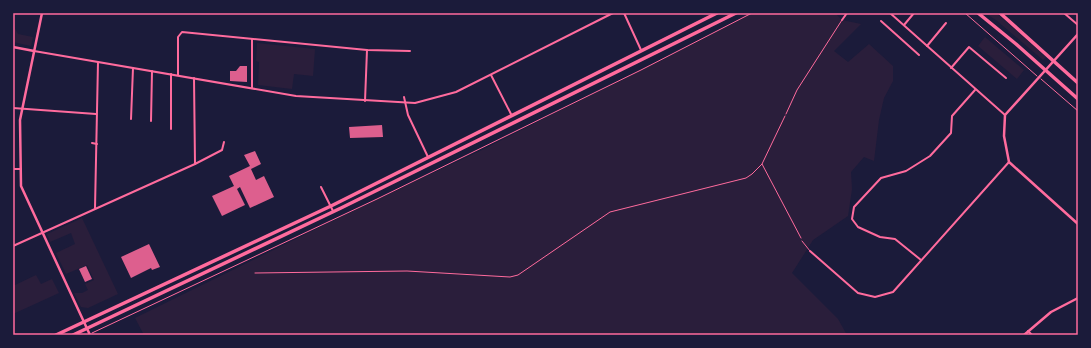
<svg xmlns="http://www.w3.org/2000/svg" width="1091" height="348" viewBox="0 0 1091 348" font-family="Manrope,sans-serif">
<style>
.green{fill:#2a1e3b}
.building{fill:#dd5f8e}
.lines{fill:none;stroke-linecap:round;stroke-linejoin:round}
.path{stroke:#ff6b9d;stroke-width:1}
.service{stroke:#ff6b9d;stroke-width:1}
.minor{stroke:#ff6b9d;stroke-width:2}
.tertiary{stroke:#ff6b9d;stroke-width:2.5}
.primary{stroke:#ff6b9d;stroke-width:3.5}
.neatline{fill:none;stroke:#ff6b9d;stroke-width:1.5}
</style>
<rect width="100%" height="100%" fill="#1b1b3a"/>
<g class="green">
<path d="M752,13H835L842,20L861,24L834,51L848,62L869,44L893,66V81L884,98L879,120L874,161L864,157L851,172L852,189L848,216L813,240L792,273L838,319L847,335H144L135,318L377,199L480,151Z"/>
<path d="M985,13H996L1046,57L1043,60L996,20Z"/>
<path d="M13,25L18,34L33,37L31,46L13,42Z"/>
<path d="M985,37L1024,70L1017,79L978,46Z"/>
<path d="M257,43L315,49L313,76L294,74L292,89L258,85L259,62L256,61Z"/>
<path d="M82,218L118,294L88,308L81,307L74,293H82L88,290L85,284L94,280L87,265L66,274L56,253L75,244L71,233L50,242L47,234Z"/>
<path d="M36,275L41,284L52,279L59,293L13,314V286Z"/>
</g>
<g class="building">
<path d="M240,66H247V82L230,81V71H236Z"/>
<path d="M382,125L383,137L350,138L349,127Z"/>
<path d="M255,151L261,164L251,169L256,180L264,176L274,197L250,208L240,187L237,189L245,205L222,216L212,196L234,186L229,176L250,166L244,155Z"/>
<path d="M149,244L160,267L152,270L151,268L131,278L121,257Z"/>
<path d="M86,266L92,279L85,282L79,269Z"/>
</g>
<g class="lines">
<g class="path">
<path d="M965,13L1037,76"/>
<path d="M1041,79L1078,111"/>
<path d="M785,116L762,164L801,238"/>
<path d="M255,273L407,271L510,277L518,275L610,212L746,178L752,174L762,164"/>
<path d="M92,333L377,199L641,70L752,13"/>
</g>
<g class="service">
<path d="M786,114L797,90L842,20"/>
<path d="M802,241L810,251"/>
</g>
<g class="minor">
<path d="M624,13L641,50"/>
<path d="M890,13L1005,115"/>
<path d="M1064,13L1078,25"/>
<path d="M842,20L847,13"/>
<path d="M881,21L919,55"/>
<path d="M904,25L914,13"/>
<path d="M252,39V88"/>
<path d="M927,46L946,23"/>
<path d="M34,51L296,96L415,103L456,92L613,13"/>
<path d="M951,68L969,47L1006,78"/>
<path d="M178,75V37L182,32L367,50L410,51"/>
<path d="M491,75L512,116"/>
<path d="M194,78L195,164"/>
<path d="M404,97L408,115L428,157"/>
<path d="M365,101L367,50"/>
<path d="M13,108L96,114"/>
<path d="M131,119L133,68"/>
<path d="M151,121L152,71"/>
<path d="M171,129V74"/>
<path d="M92,143L97,144"/>
<path d="M13,169H21"/>
<path d="M321,187L333,211"/>
<path d="M95,208L98,62"/>
<path d="M13,246L195,164L222,150L224,142"/>
<path d="M810,251L858,293L875,297L893,292L1009,162"/>
<path d="M921,260L895,239L880,237L858,227L852,219L854,207L881,178L906,171L930,156L951,133L952,116L975,90"/>
<path d="M1028,331L1032,335"/>
</g>
<g class="tertiary">
<path d="M42,13L20,120L21,186L90,335"/>
<path d="M1078,34L1005,115L1004,136L1009,162L1078,224"/>
<path d="M13,47L34,51"/>
<path d="M1024,335L1051,312L1078,298"/>
</g>
<g class="primary">
<path d="M978,13L1016,44L1078,99"/>
<path d="M1000,13L1078,83"/>
<path d="M56,335L331,206L717,13"/>
<path d="M73,335L341,208L736,13"/>
</g>
</g>
<rect width="1091" height="348" fill="none" stroke="#1b1b3a" stroke-width="28"/>
<rect x="14" y="14" width="1063" height="320" class="neatline"/>
</svg>
